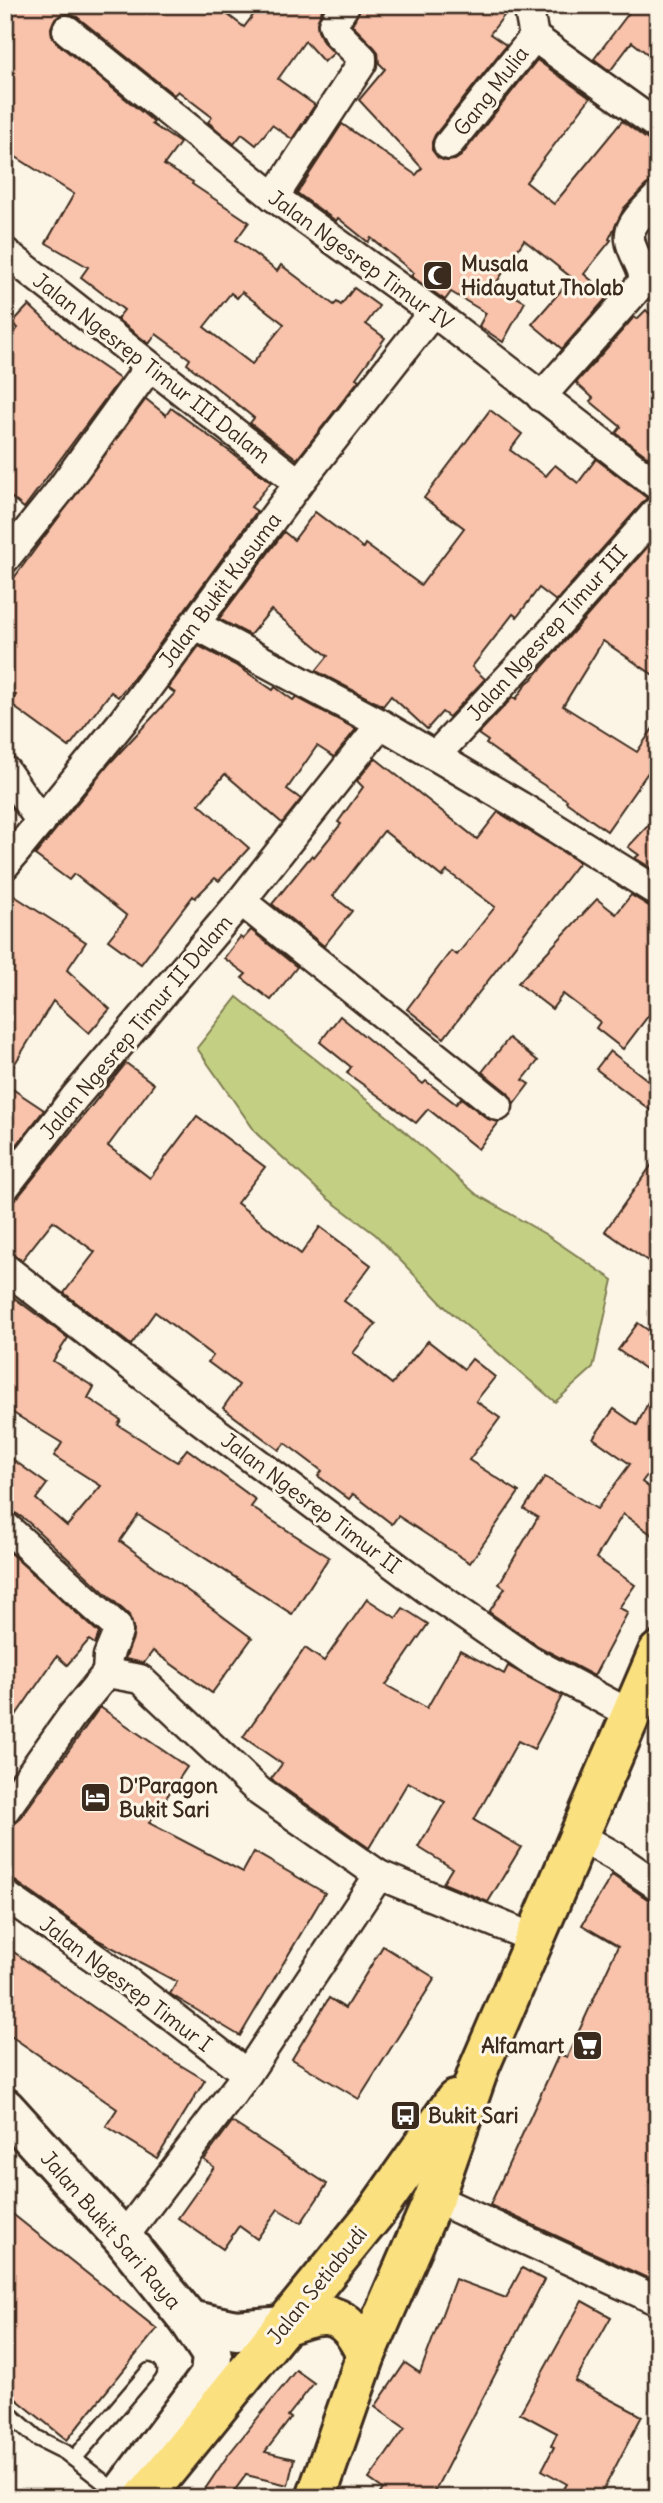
<svg xmlns="http://www.w3.org/2000/svg" width="663" height="2503" viewBox="0 0 663 2503" font-family="Delius,sans-serif">
<style>
.green{fill:#c3d084;stroke:#7f7d51;stroke-width:2}
.building{fill:#f8c2ab;stroke:#3b2a1e;stroke-width:2;fill-rule:evenodd}
.lines{fill:none;stroke-linecap:round;stroke-linejoin:round}
.lane-casing{stroke:#3b2a1e;stroke-width:19}
.street-casing{stroke:#3b2a1e;stroke-width:33}
.secondary-casing{stroke:#3b2a1e;stroke-width:44}
.highway-casing{stroke:#3b2a1e;stroke-width:44}
.lane{stroke:#fcf5e5;stroke-width:14}
.street{stroke:#fcf5e5;stroke-width:28}
.secondary{stroke:#fcf5e5;stroke-width:38}
.highway{stroke:#fbe080;stroke-width:38}
.labels{text-anchor:middle;dominant-baseline:central;stroke-width:6;stroke-linejoin:round;paint-order:stroke}
.street-label{font-size:21px;fill:#3b2a1e;stroke:#fcf5e5}
.poi-label{font-size:21px;font-weight:bold;fill:#3b2a1e;stroke:#fcf5e5;text-anchor:start}
</style>
<rect width="100%" height="100%" fill="#fcf5e5"/>
<filter id="ink" filterUnits="userSpaceOnUse"><feTurbulence type="fractalNoise" baseFrequency=".0143" numOctaves="2"/><feDisplacementMap in="SourceGraphic" scale="14" xChannelSelector="R" yChannelSelector="G"/><feConvolveMatrix kernelMatrix="1 2 1 2 8 2 1 2 1" color-interpolation-filters="sRGB"/></filter>
<g filter="url(#ink)">
<path class="green" d="M237,997L387,1116L476,1194L545,1234L613,1280L593,1368L555,1402L447,1309L376,1235L327,1198L257,1134L197,1048Z"/>
<g class="building">
<path d="M5,5H215L244,27L261,5H315L322,10L317,23L318,31L323,42L334,53L324,62L305,41L278,79L315,105L292,139L272,125L256,145L242,134L234,144L208,122L212,117L178,91L174,95L77,17L69,14L60,15L54,20L51,28L52,37L57,43L154,122L152,124L180,143L164,165L193,182L192,184L249,222L236,240L277,271L281,265L334,305L337,302L341,305L354,288L379,306L366,324L385,338L356,378L359,380L297,459L250,423L254,418L187,364L190,359L156,334L149,344L117,319L124,310L81,277L88,267L46,243L74,194L5,150ZM242,292L284,324L252,364L204,327L231,293L237,298Z"/>
<path d="M362,5H512L490,34L506,45L435,135L432,142V150L438,158L446,161L455,160L461,156L537,60L590,98L526,182L554,204L622,121L648,140L658,142V180L646,185L624,208L609,239L611,240L584,274L609,295L562,349L532,324L572,278L524,240L495,285L525,302L503,342L479,326L486,313L451,292L445,300L411,276L414,273L371,238L368,242L338,218L336,221L297,193L342,124L416,175L422,168L359,100L385,69L379,63L378,52L374,47L352,25Z"/>
<path d="M635,5H658V62L632,42L610,71L594,59Z"/>
<path d="M29,305L75,348L120,379L24,508L5,492V345L18,328L12,323Z"/>
<path d="M646,310L658,322V453L652,460L616,433L621,427L590,401L593,398L576,383L634,317L637,319Z"/>
<path d="M146,399L166,415L171,408L271,482L251,507L257,511L142,668L118,697L111,692L69,747L10,704L16,695L5,687V590Z"/>
<path d="M490,410L522,434L510,450L546,476L555,465L578,483L596,459L647,498L556,601L539,588L517,617L513,614L472,667L485,679L449,717L442,712L427,729L391,696L383,706L316,671L328,656L271,610L250,635L219,619L284,532L294,540L315,512L363,548L365,544L421,585L464,528L424,498Z"/>
<path d="M658,535V678L603,641L563,706L637,752L658,721V758L607,831L566,802L567,800L536,780L486,744L488,741L478,734L513,697L516,699L527,683L532,679Z"/>
<path d="M199,646L239,667L273,690L275,687L293,700L296,697L356,729L334,757L317,746L287,789L301,799L282,823L225,774L199,804L249,848L219,881L215,878L195,898L193,896L141,964L108,940L127,916L74,874L69,880L35,855L109,764L175,693L168,688Z"/>
<path d="M375,758L477,839L498,812L579,862L444,1038L407,1009L451,951L457,955L495,907L447,871L442,877L384,831L333,896L352,911L324,946L272,904L312,855L314,857L341,824L338,822L363,787L357,781Z"/>
<path d="M658,815V872L635,858L639,855L628,847Z"/>
<path d="M5,890L86,942L67,970L110,1009L89,1033L53,1001L5,1080Z"/>
<path d="M631,895L649,906L658,909V1003L623,1049L596,1028L600,1022L563,994L552,1009L518,983L597,899L616,914Z"/>
<path d="M251,930L297,967L271,1000L242,978L246,974L224,958L240,937L243,939Z"/>
<path d="M340,1016L423,1084L426,1081L456,1104L461,1098L488,1119L499,1122L478,1149L428,1109L416,1123L347,1073L351,1067L320,1042Z"/>
<path d="M509,1038L538,1061L523,1080L529,1084L514,1104L508,1093L482,1072Z"/>
<path d="M610,1051L658,1088V1116L596,1069Z"/>
<path d="M126,1063L154,1084L108,1146L150,1178L197,1116L265,1167L237,1203L301,1254L320,1227L371,1265L344,1301L376,1324L353,1353L392,1384L428,1341L464,1369L472,1359L495,1377L476,1401L500,1418L469,1460L519,1492L470,1563L398,1516L392,1524L353,1494L349,1499L318,1476L322,1471L285,1443L279,1450L223,1408L239,1385L208,1362L213,1356L155,1312L131,1345L64,1293L95,1252L53,1221L22,1260L5,1252V1203L18,1197Z"/>
<path d="M5,1084L44,1110L5,1160Z"/>
<path d="M658,1156V1268L605,1231Z"/>
<path d="M5,1291L68,1338L53,1361L94,1387L88,1398L121,1420L118,1425L177,1462L187,1449L256,1500L251,1507L329,1557L292,1614L138,1515L120,1541L252,1638L212,1693L153,1651L144,1663L125,1659L133,1638L134,1630L129,1615L26,1520L5,1506V1454L47,1484L36,1499L67,1526L101,1486L54,1456L62,1443L5,1408Z"/>
<path d="M638,1323L658,1337V1378L618,1350Z"/>
<path d="M658,1383V1460L642,1482L658,1494V1539L623,1514L596,1558L635,1585L619,1608L628,1612L594,1676L538,1646L489,1612L505,1588L499,1584L538,1517L524,1509L545,1477L597,1509L630,1464L593,1438L614,1409L637,1425Z"/>
<path d="M10,1553L99,1633L95,1644L89,1640L67,1665L57,1656L5,1731V1558Z"/>
<path d="M367,1599L396,1618L403,1608L428,1624L386,1685L427,1708L460,1650L504,1674L508,1666L562,1696L534,1749L518,1741L474,1820L521,1847L488,1902L443,1883L452,1868L418,1847L445,1802L408,1782L369,1848L271,1779L282,1764L243,1737L305,1648L324,1661Z"/>
<path d="M100,1707L187,1767L149,1823L243,1872L254,1852L325,1893L240,2036L170,1994L177,1982L98,1940L15,1881L5,1879V1826L13,1825L19,1820Z"/>
<path d="M612,1875L649,1900L658,1902V2163L649,2182L658,2186V2283L490,2205L559,2054L567,2057L618,1946L582,1925Z"/>
<path d="M5,1946L157,2051L205,2080L157,2158L106,2126L117,2109L5,2032Z"/>
<path d="M383,1946L435,1978L359,2099L292,2059L329,1998L345,2008Z"/>
<path d="M232,2122L327,2184L301,2223L278,2209L257,2239L239,2226L223,2249L178,2218L214,2167L204,2160Z"/>
<path d="M5,2208L157,2329L67,2440L5,2390Z"/>
<path d="M522,2268L544,2280L431,2498H377L383,2489L369,2479L405,2428L375,2407L405,2363L420,2373L455,2279L506,2298Z"/>
<path d="M582,2301L611,2317L575,2381L642,2416L599,2498H558L567,2484L542,2470L554,2447L551,2446L557,2433L520,2413Z"/>
<path d="M296,2370L314,2383L288,2416L291,2418L265,2452L294,2459L288,2485L246,2475L229,2498H199L228,2455Z"/>
</g>
<g class="lines">
<defs>
<g id="lane">
<path d="M5,2410L37,2438L65,2452L119,2494"/>
<path d="M74,2459L149,2371"/>
</g>
<g id="street">
<path d="M528,5L534,37L658,126"/>
<path d="M67,30L274,197L433,312L658,486"/>
<path d="M448,145L534,37"/>
<path d="M274,197L362,63V58L338,34L333,24L345,5"/>
<path d="M5,252L299,483"/>
<path d="M541,397L644,281C644,264 623,244 632,227C637,216 650,205 658,196"/>
<path d="M5,559L58,493L149,367"/>
<path d="M194,624L381,724L520,806L658,892"/>
<path d="M435,756L542,642L658,510"/>
<path d="M5,770L41,822"/>
<path d="M5,865L123,721L299,483L433,312"/>
<path d="M241,901L498,1106"/>
<path d="M5,1187L75,1097L241,901L381,724"/>
<path d="M5,1268L199,1419L428,1590L529,1660L632,1715"/>
<path d="M5,1526L117,1627L118,1632L108,1656L107,1673"/>
<path d="M5,1810L71,1717L107,1673L140,1679L260,1792L379,1875L533,1938"/>
<path d="M579,1836L616,1857L658,1886"/>
<path d="M5,1895L119,1975L247,2074"/>
<path d="M434,2198L658,2301"/>
<path d="M123,2238L247,2074L379,1875"/>
</g>
<g id="secondary">
<path d="M5,2108L123,2238L189,2320L236,2330L284,2326"/>
<path d="M118,2498L210,2376L212,2355L189,2320"/>
</g>
<g id="highway">
<path d="M284,2326C328,2309 345,2310 366,2355"/>
<path d="M144,2498L376,2212L455,2100"/>
<path d="M316,2498L366,2355L434,2198L480,2066L658,1652"/>
</g>
</defs>
<use href="#lane" class="lane-casing"/>
<use href="#street" class="street-casing"/>
<use href="#secondary" class="secondary-casing"/>
<use href="#highway" class="highway-casing"/>
<use href="#lane" class="lane"/>
<use href="#street" class="street"/>
<use href="#secondary" class="secondary"/>
<use href="#highway" class="highway"/>
</g>
</g>
<defs>
<symbol id="mosque-square" viewBox="-11 -11 22 22"><rect x="-9" y="-9" width="18" height="18" rx="4" fill="#3b2a1e" stroke="#fcf5e5"/><path d="M3.5-4.9A6 6 0 1 0 3.5 4.9A5 5 0 1 1 3.5-4.9Z" fill="#fff"/></symbol>
<symbol id="hotel-square" viewBox="-11 -11 22 22"><rect x="-9" y="-9" width="18" height="18" rx="4" fill="#3b2a1e" stroke="#fcf5e5"/><path d="M-6-4.5h1.5V1H6V5H4.5V3h-9V5H-6ZM-4 0a1.8 1.8 0 1 1 3.6 0ZM.5 0V-2.5h3Q6-2.5 6 0Z" fill="#fff"/></symbol>
<symbol id="supermarket-square" viewBox="-11 -11 22 22"><rect x="-9" y="-9" width="18" height="18" rx="4" fill="#3b2a1e" stroke="#fcf5e5"/><path d="M-6-5.5h2.5l.6 2H6L4.5 2H-2.5L-4.4-4H-6ZM-1.5 3.2a1.3 1.3 0 1 0 .1 0ZM3 3.2a1.3 1.3 0 1 0 .1 0Z" fill="#fff"/></symbol>
<symbol id="bus-square" viewBox="-11 -11 22 22"><rect x="-9" y="-9" width="18" height="18" rx="4" fill="#3b2a1e" stroke="#fcf5e5"/><path d="M-5-6H5V4H4V6H2V4H-2V6H-4V4H-5ZM-3.5-4V0h7V-4ZM-3.5 1.2v1.5H-2V1.2ZM2 1.2v1.5H3.5V1.2Z" fill="#fff"/></symbol>
</defs>
<g fill-rule="evenodd">
<use href="#mosque-square" x="420" y="258" width="35" height="35"/>
<use href="#hotel-square" x="78" y="1780" width="35" height="35"/>
<use href="#supermarket-square" x="570" y="2028" width="35" height="35"/>
<use href="#bus-square" x="388" y="2098" width="35" height="35"/>
</g>
<g class="labels">
<g class="street-label">
<text transform="translate(491 91) rotate(-52)">Gang Mulia</text>
<text transform="translate(361 260) rotate(36)">Jalan Ngesrep Timur IV</text>
<text transform="translate(152 368) rotate(38)">Jalan Ngesrep Timur III Dalam</text>
<text transform="translate(220 590) rotate(-53)">Jalan Bukit Kusuma</text>
<text transform="translate(547 633) rotate(-48)">Jalan Ngesrep Timur III</text>
<text transform="translate(136 1027) rotate(-50)">Jalan Ngesrep Timur II Dalam</text>
<text transform="translate(311 1503) rotate(37)">Jalan Ngesrep Timur II</text>
<text transform="translate(126 1984) rotate(37)">Jalan Ngesrep Timur I</text>
<text transform="translate(111 2230) rotate(49)">Jalan Bukit Sari Raya</text>
<text transform="translate(317 2285) rotate(-51)">Jalan Setiabudi</text>
</g>
<g class="poi-label">
<text x="461" y="263">Musala<tspan x="461" dy="24">Hidayatut Tholab</tspan></text>
<text x="119" y="1785">D'Paragon<tspan x="119" dy="24">Bukit Sari</tspan></text>
<text x="564" y="2045" text-anchor="end">Alfamart</text>
<text x="428" y="2115">Bukit Sari</text>
</g>
</g>
<rect width="663" height="2503" fill="none" stroke="#fcf5e5" stroke-width="28"/>
<rect x="14" y="14" width="635" height="2475" fill="none" stroke="#3b2a1e" stroke-width="2.5" filter="url(#ink)"/>
</svg>
